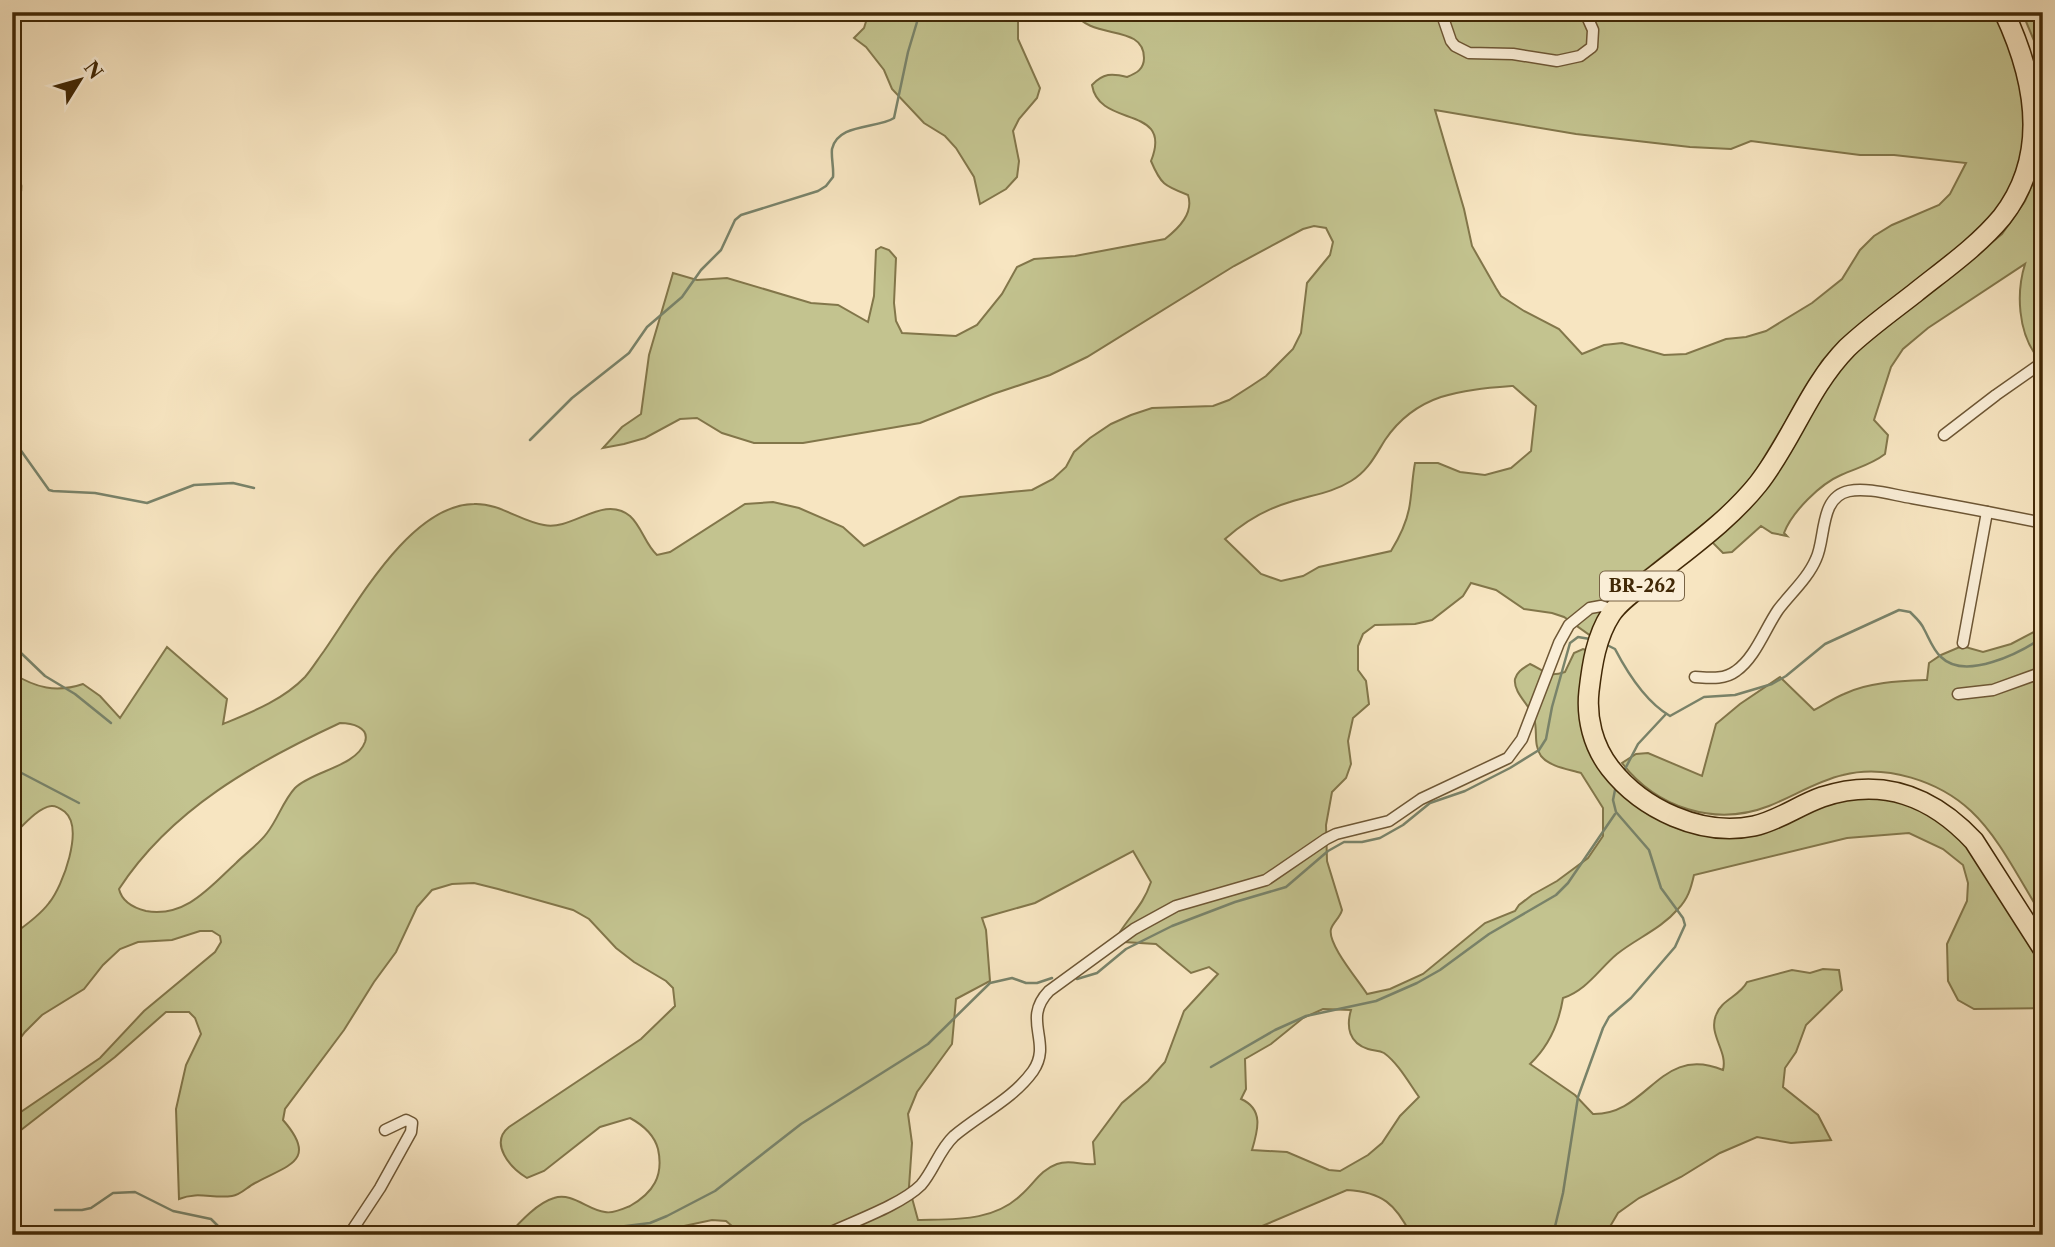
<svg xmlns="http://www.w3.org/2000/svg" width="2055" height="1247" viewBox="0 0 2055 1247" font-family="'Libre Caslon Text',serif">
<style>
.green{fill:#c3c38f;stroke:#82764a;stroke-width:2;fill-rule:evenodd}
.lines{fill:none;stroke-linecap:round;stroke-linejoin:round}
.stream{stroke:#79836a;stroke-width:2.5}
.street-casing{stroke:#6e5735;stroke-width:13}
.highway-casing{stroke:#412806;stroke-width:22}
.street{stroke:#faeed7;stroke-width:10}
.highway{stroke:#f7e5c1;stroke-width:19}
.labels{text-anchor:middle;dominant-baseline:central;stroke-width:6;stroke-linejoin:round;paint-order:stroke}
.shield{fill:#faeed7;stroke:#786345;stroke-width:2}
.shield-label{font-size:18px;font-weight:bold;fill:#412806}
</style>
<rect width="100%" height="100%" fill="#f7e5c1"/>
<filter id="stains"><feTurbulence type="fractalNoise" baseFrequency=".00286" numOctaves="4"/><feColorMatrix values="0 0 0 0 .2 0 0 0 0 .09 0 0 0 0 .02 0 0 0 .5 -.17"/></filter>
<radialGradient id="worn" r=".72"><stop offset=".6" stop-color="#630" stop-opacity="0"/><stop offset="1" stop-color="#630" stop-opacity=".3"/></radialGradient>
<g class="green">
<path d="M869,12H1018V39L1040,88L1037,98L1019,119L1013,131L1019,161L1017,177L1006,189L980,204L974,177L956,148L945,136L924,123L892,89L884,70L866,47L854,38L864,28Z"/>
<path d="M1074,12H2001L2016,43L2030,129L2011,189L1985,225L1833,349L1822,361L1753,476L1720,511L1624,587L1591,636L1564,617L1552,613L1524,609L1496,590L1471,583L1463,596L1432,620L1415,624L1375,625L1363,634L1358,646V670L1366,681L1369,704L1353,718L1348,741L1351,764L1346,778L1332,792L1326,825L1327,861L1342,910C1340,918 1333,922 1331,929C1327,944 1359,981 1367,994L1390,989L1423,974L1485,923L1515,911L1519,905L1532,895L1557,881L1588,858L1603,836V808L1581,773C1568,769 1550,767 1541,756C1533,744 1538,731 1534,718C1531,706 1513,693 1515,679C1517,671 1524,668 1530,664C1546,671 1546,678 1565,672L1574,653L1583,649L1586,650L1580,686L1604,767L1715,830L1837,793L1937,806L2043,943V1008L1974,1009L1958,1000L1948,981L1947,944L1967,901L1968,883L1963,865L1943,849L1909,833L1847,838L1694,875C1691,888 1688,899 1678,909C1661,929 1637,938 1617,954C1599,969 1587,990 1563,998C1559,1023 1549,1046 1530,1064L1575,1095L1593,1114C1649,1115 1659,1044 1723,1070C1728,1051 1708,1035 1716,1015C1721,1000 1740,996 1747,982L1792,970L1810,973L1823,969L1839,970L1842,990L1806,1025L1796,1052L1785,1068L1783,1087L1818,1115L1831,1140L1791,1143L1757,1137L1720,1153L1681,1177L1639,1198L1618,1213L1605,1235H1411C1396,1204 1382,1192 1347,1190L1241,1235H734L732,1226L726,1221L712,1220L642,1235H508C520,1222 537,1203 554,1198C572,1192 588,1210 605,1212C613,1214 623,1209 630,1206C653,1193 664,1176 658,1149C654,1134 643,1125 630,1118L600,1127L544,1171L527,1178C510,1168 489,1143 509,1127L641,1039L675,1006L673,988L666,981L634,962L616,948L589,919L573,910L498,889L474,883L452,884L432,890L417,907L396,952L374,982L344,1030L285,1109L283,1120C319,1161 288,1165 255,1183C247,1187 241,1195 232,1196C213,1199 198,1191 179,1199L176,1109L186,1065L201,1034L195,1018L189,1012H166L115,1057L12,1137V1118L100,1058L144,1011L215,952L221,942L220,936L212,931H200L172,940L138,942L120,949L103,965L84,989L42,1015L25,1032L12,1049V935C25,926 40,915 49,903C63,886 84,828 65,812C61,809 56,805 51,806C37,808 22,827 12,836V673C36,688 56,693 83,684L100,696L120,718L167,647L227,699L223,724C252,712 283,700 305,677C312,669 318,659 324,651C357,604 410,505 474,504C499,503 520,521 544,525C573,531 603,494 630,516C642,527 645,544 657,555L670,552L745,504L773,502L799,508L843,527L864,546L960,497L1032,490L1053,479L1066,467L1074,452L1090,438L1111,424L1131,415L1152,408L1213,406L1229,400L1251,386L1266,376L1293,349L1301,333L1307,283L1330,255L1333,242L1326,228L1314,226L1303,229L1234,266L1087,357L1050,375L993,394L920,423L803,443H754L722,433L697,418L680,419L645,438L624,444L603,448L622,427L641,414L649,355L673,273L697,280L727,278L811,303L838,305L868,322L874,296L876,250L881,247L889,250L896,258L894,303L896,321L902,333L956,336L977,325L1002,294L1017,267L1034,259L1075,256L1165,239C1179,228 1194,213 1188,195C1165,186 1161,185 1151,161C1174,104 1099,129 1092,85C1103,73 1112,73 1127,77C1137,73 1144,69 1144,58C1144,23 1091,41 1074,12ZM1435,110L1576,134L1690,147L1731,149L1751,141L1860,155H1894L1966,163L1950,194L1939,205L1892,225L1874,236L1860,250L1842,279L1812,303L1766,331L1746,337L1726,339L1686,354L1664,355L1622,343L1604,345L1582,354L1559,329L1524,311L1501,296L1496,288L1472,246L1464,209ZM1513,386L1536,406L1531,451L1511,468L1485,475L1460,472L1438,463H1415C1412,478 1412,494 1409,509C1406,524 1399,538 1391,551L1319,567L1303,576L1281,581L1261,574L1225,539C1244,522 1266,509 1290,502C1311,495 1332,493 1351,481C1368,471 1375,456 1385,440C1417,393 1461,390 1513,386ZM340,723C351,723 370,727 365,742C356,767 312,771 295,788C283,801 278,819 267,833C259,844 246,853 236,863C211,886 186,918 146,911C134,908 122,902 119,889C171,809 256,762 340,723ZM1133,851L1151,882C1143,905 1133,912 1120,932L1124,942L1156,944L1191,973L1209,967L1218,974L1184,1011L1165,1062L1148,1081L1122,1103L1093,1142L1095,1164C1082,1166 1071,1159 1057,1164C1040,1170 1034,1184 1021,1195C993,1222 954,1219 918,1220L909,1187L912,1143L908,1114L917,1092L952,1044L956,999L990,981L986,930L982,918L1035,903ZM1323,1009L1351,1010C1346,1027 1349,1043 1368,1049C1374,1051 1379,1050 1384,1053C1398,1063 1409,1083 1419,1097L1400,1116L1382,1143L1368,1155L1340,1171L1329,1170L1287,1152L1252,1150C1258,1130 1264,1109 1241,1099L1246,1089L1245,1059L1271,1044L1303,1018Z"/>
<path d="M2022,12H2043V62Z"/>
<path d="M2043,160V355L2037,357C2018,332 2016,293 2025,264L1928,328L1903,349L1891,367L1874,420L1888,435L1885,454C1871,465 1856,468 1841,475C1820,484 1792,512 1784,533L1787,536L1772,533L1761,526L1732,552L1723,553L1710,540L1843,362L2002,234L2025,201Z"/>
<path d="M12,164C22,180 27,192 12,207Z"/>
<path d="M2043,627V917C2021,883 2000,838 1971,811C1939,781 1886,764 1843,775C1817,781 1794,796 1769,806C1715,827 1657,808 1622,763L1636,754L1648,753L1702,776L1716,724L1740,704L1780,677L1814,710C1824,705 1834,698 1844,694C1868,682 1900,681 1927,680L1929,663L1941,655L1962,646L1983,652L2011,644Z"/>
</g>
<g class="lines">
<g class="stream">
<path d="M12,438L49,490L53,491L95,493L147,503L194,485L233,483L254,488"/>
<path d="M530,440L572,398L629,353L647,327L682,297L701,270L721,250L735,220L741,215L818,191L826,186L833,177C834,168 831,158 832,149C838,123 877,129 894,118L908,52L920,12"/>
<path d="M12,640L21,653L45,676L75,694L111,723"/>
<path d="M1607,645L1615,649C1627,672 1646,702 1670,716L1704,697L1735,695L1772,684L1786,676L1825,644L1899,610L1910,612C1915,617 1921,622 1924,629C1929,638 1933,650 1941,657C1965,681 2020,653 2043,637"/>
<path d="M12,768L79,803"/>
<path d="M1624,771L1638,744L1666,714"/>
<path d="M1077,979L1097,973L1126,949L1172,926L1235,902L1286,887L1328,851L1344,842H1362L1380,838L1403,825L1430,803L1465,791L1510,768L1539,750L1546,739L1552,707L1570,643L1578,637L1590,639"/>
<path d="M1211,1067L1275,1030L1306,1016L1376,1001L1417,983L1440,970L1489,934L1556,895L1568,883L1615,814"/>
<path d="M55,1210H82L91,1208L113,1193L135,1192L173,1211L211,1219L222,1230L237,1235"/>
<path d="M607,1235L618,1227L650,1223L667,1216L715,1191L801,1124L928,1044L990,983L1012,978L1026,983H1037L1052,978"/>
<path d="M1553,1235L1563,1193L1578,1097L1603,1028L1609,1017L1631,998L1675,947L1685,925L1683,918L1661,888L1649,850L1616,812L1613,800L1616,785"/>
</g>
<defs>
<g id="street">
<path d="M1441,12L1451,41L1455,46L1469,53L1513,54L1557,61L1580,56L1592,47L1593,30L1585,12"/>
<path d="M1944,435L1996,395L2043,362"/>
<path d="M1963,643L1987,512"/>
<path d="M1695,677C1710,678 1724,680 1736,671C1755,658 1765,629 1778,610C1791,593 1808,578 1816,559C1826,539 1819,497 1849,491C1867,487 1893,495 1912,498C1956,506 1999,514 2043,523"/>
<path d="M1958,694L1993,690L2043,672"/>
<path d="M349,1235L380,1188L411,1132L412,1123L406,1120L385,1130"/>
<path d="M825,1235C852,1222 901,1205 921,1185C934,1170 939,1150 954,1136C980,1114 1013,1099 1033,1071C1053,1042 1021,1020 1049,991L1134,929L1176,906L1266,880L1326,839L1336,834L1389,821L1421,799L1508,758L1522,739L1559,643L1569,625L1590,608L1601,606L1614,610"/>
</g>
<path id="highway" d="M2004,12C2035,78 2051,154 2002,217C1978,246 1945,269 1915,293C1892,311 1868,328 1847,348C1808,388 1792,441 1758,484C1730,519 1692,546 1657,574C1642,586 1622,598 1611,614C1596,637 1592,665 1589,691C1586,718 1593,746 1610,768C1642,809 1701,837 1754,826C1778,821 1799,805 1822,797C1883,777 1932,796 1974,841L2043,949"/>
</defs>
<use href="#street" class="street-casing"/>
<use href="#highway" class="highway-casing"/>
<use href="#street" class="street"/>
<use href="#highway" class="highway"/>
</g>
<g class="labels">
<rect class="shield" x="1600" y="571.5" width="84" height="29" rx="5"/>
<g class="shield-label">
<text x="1642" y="586">BR-262</text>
</g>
</g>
<rect width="2055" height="1247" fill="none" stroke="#f7e5c1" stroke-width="42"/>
<rect x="14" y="14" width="2027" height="1219" fill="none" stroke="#412806" stroke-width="3.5"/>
<rect x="21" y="21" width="2013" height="1205" fill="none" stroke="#412806" stroke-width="2"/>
<g transform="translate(80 80) rotate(53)" stroke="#faeed7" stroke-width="5" paint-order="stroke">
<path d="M0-5L12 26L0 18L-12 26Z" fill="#412806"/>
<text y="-10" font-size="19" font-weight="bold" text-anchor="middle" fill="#412806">N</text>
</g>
<rect width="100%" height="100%" filter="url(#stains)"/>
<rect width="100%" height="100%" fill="url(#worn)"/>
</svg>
